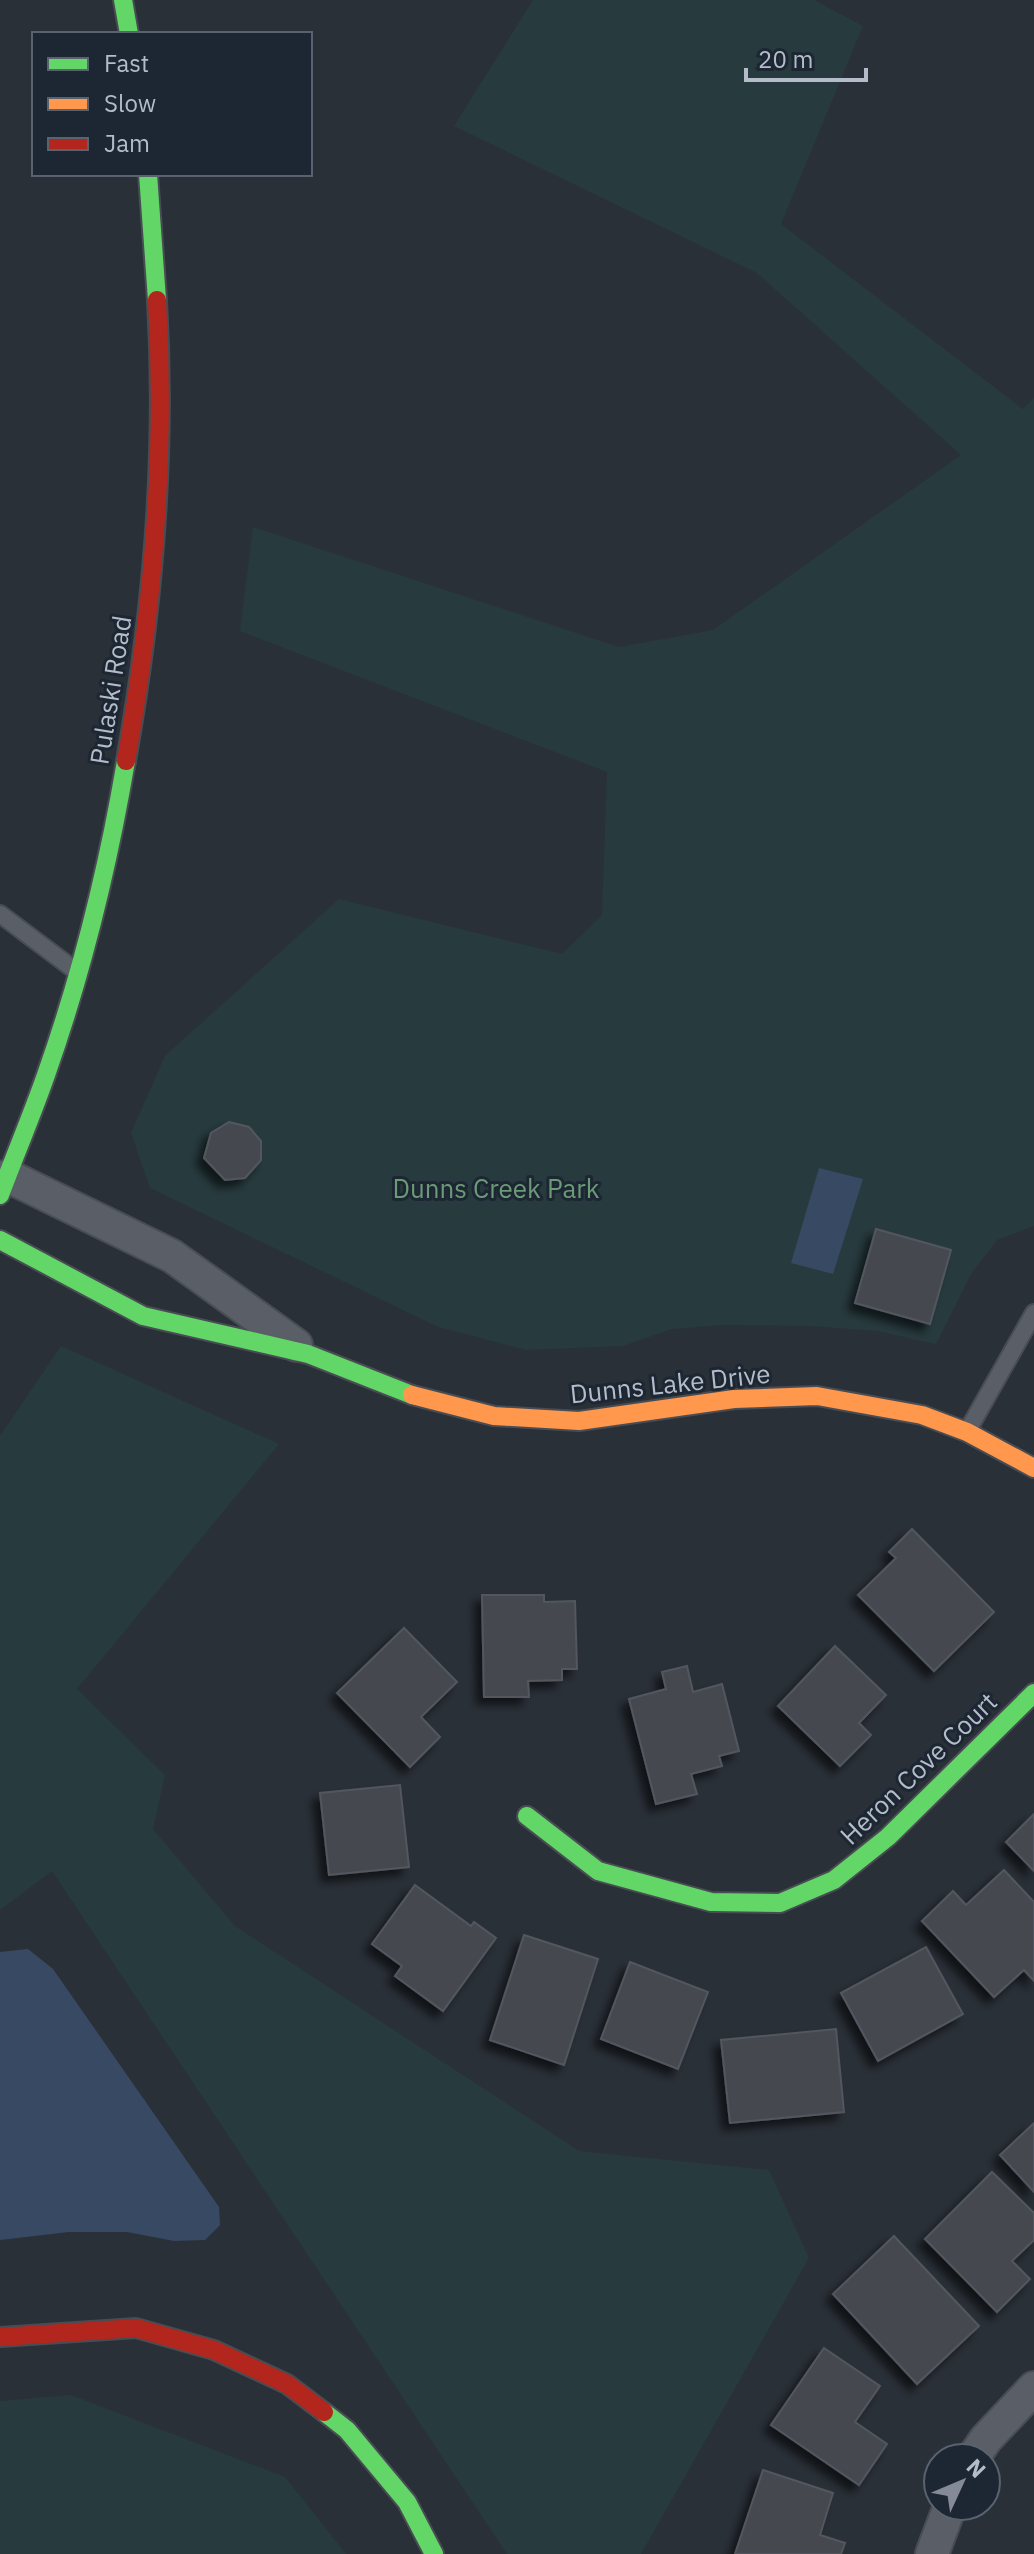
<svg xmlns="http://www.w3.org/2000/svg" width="1034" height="2554" viewBox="0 0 1034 2554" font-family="'IBM Plex Sans',sans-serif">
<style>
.green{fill:#273a3e}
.water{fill:#384963}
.building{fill:#444950;stroke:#52575f;stroke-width:2;filter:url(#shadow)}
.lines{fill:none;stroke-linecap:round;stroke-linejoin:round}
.lane-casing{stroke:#484c53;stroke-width:20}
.street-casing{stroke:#484c53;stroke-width:36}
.fast-casing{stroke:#484c53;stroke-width:22}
.slow-casing{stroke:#484c53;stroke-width:22}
.jam-casing{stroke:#484c53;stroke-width:22}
.lane{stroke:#5a5e66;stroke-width:16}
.street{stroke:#5a5e66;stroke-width:32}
.fast{stroke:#63d668;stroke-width:18}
.slow{stroke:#ff974d;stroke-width:18}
.jam{stroke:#b3261e;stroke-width:18}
.labels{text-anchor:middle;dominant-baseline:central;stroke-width:6;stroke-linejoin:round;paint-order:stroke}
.street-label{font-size:26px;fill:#b4bcc9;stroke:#1d2633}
.park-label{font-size:26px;fill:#6b9a76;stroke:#1d2633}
</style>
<defs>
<filter id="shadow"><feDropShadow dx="-7" dy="7" stdDeviation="4" flood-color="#0009"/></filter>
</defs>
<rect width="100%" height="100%" fill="#2a3038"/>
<g class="green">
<path d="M533,0H814L863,26L781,224L1023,409L1034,398V1226L997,1240L971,1274L936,1344L877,1331L810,1326L723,1325L672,1329L623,1346L526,1350L438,1327L150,1188L131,1133L165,1056L339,899L562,954L602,915L607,772L240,631L253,527L619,647L713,630L961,455L757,273L454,126Z"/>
<path d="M61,1346L279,1444L77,1689L165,1775L153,1829L235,1926L579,2151L769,2170L809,2258L641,2554H507L52,1871L0,1910V1436Z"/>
<path d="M71,2395L285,2477L346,2554H0V2401Z"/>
</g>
<g class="water">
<path d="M819,1168L863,1179L833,1274L791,1263Z"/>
<path d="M28,1949L53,1969L219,2207L220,2225L205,2240L174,2241L127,2232H69L0,2240V1952Z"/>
</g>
<g class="building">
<path d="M229,1122L249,1127L261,1141V1160L245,1178L225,1180L204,1158L211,1133Z"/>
<path d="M876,1229L951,1250L930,1324L855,1303Z"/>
<path d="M912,1529L994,1612L934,1671L858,1595L896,1558L889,1552Z"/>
<path d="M482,1595H544V1602L575,1601L577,1669H562V1680L528,1681L529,1697H484Z"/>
<path d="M404,1628L457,1682L421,1717L440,1737L410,1767L337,1693Z"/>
<path d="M835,1646L886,1695L859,1723L871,1735L840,1766L778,1706Z"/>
<path d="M687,1666L693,1692L722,1684L739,1751L719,1756L722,1766L691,1774L697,1794L656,1804L629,1699L666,1689L662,1672Z"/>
<path d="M400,1785L409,1867L329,1875L320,1793Z"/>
<path d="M1034,1814V1871L1006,1842Z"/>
<path d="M1004,1870L1034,1902V1981L1024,1970L994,1997L922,1921L953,1891L966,1905Z"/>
<path d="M415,1885L471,1926L474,1922L496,1938L443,2011L395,1976L402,1966L372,1944Z"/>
<path d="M524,1935L598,1959L564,2065L490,2040Z"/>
<path d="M926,1947L963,2014L878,2061L841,1993Z"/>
<path d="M630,1962L708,1992L678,2069L601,2039Z"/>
<path d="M836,2029L844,2112L730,2123L721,2040Z"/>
<path d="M1034,2123V2192L1000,2155Z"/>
<path d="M992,2172L1034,2213V2240L1012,2261L1030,2279L997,2312L925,2239Z"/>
<path d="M894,2236L979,2326L917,2384L833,2294Z"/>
<path d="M824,2348L880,2386L855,2422L887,2444L859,2485L771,2425Z"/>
<path d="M763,2470L833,2493L820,2535L845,2543L841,2554H735Z"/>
</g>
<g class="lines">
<defs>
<g id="lane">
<path d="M0,914L76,971"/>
<path d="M968,1430L1034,1313"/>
</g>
<g id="street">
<path d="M8,1176L172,1256L296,1345"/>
<path d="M973,2458L986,2439L1034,2388"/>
<path d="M932,2554L950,2506"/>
</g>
<g id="fast">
<path d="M123,0L129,34"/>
<path d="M148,174L157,300"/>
<path d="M0,1195C15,1155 32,1115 46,1075C82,973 108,867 126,761"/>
<path d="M0,1240L143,1316L308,1354L412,1395"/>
<path d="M527,1816L598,1871L711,1902L780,1903L834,1880L888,1837L1034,1693"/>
<path d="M324,2412L347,2430L407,2502L434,2554"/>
</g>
<path id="slow" d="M412,1395L494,1416L579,1421L734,1399L817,1396L922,1415L967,1432L1034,1468"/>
<g id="jam">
<path d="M126,761C153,610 166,453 157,300"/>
<path d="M0,2337L136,2328L214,2350L287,2384L324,2412"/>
</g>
</defs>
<use href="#lane" class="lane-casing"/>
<use href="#street" class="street-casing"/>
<use href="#fast" class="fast-casing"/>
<use href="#slow" class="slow-casing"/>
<use href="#jam" class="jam-casing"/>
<use href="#lane" class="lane"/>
<use href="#street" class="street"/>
<use href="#fast" class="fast"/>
<use href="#slow" class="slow"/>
<use href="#jam" class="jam"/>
</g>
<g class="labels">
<g class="street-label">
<text transform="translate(110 690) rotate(-81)">Pulaski Road</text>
<text transform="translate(670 1383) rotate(-6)">Dunns Lake Drive</text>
<text transform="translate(918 1768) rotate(-44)">Heron Cove Court</text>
</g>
<g class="park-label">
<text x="496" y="1188">Dunns Creek Park</text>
</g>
</g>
<rect x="32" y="32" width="280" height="144" fill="#1d2633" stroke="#59626f" stroke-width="2"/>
<rect x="48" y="58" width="40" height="12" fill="#63d668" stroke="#59626f" stroke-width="2"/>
<text x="104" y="72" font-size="24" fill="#b4bcc9">Fast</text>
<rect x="48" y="98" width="40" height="12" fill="#ff974d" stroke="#59626f" stroke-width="2"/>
<text x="104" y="112" font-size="24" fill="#b4bcc9">Slow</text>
<rect x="48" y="138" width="40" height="12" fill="#b3261e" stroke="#59626f" stroke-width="2"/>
<text x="104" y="152" font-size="24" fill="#b4bcc9">Jam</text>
<g transform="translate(962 2482) rotate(46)"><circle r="38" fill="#1d2633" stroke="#59626f" stroke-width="2"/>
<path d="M0-6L14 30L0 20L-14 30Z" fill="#848b96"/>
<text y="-12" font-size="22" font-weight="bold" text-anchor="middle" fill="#b4bcc9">N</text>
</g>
<path d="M746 68v12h120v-12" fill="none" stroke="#b4bcc9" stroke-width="4"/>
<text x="758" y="68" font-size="24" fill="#b4bcc9" stroke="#1d2633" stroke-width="6" paint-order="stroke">20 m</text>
</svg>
